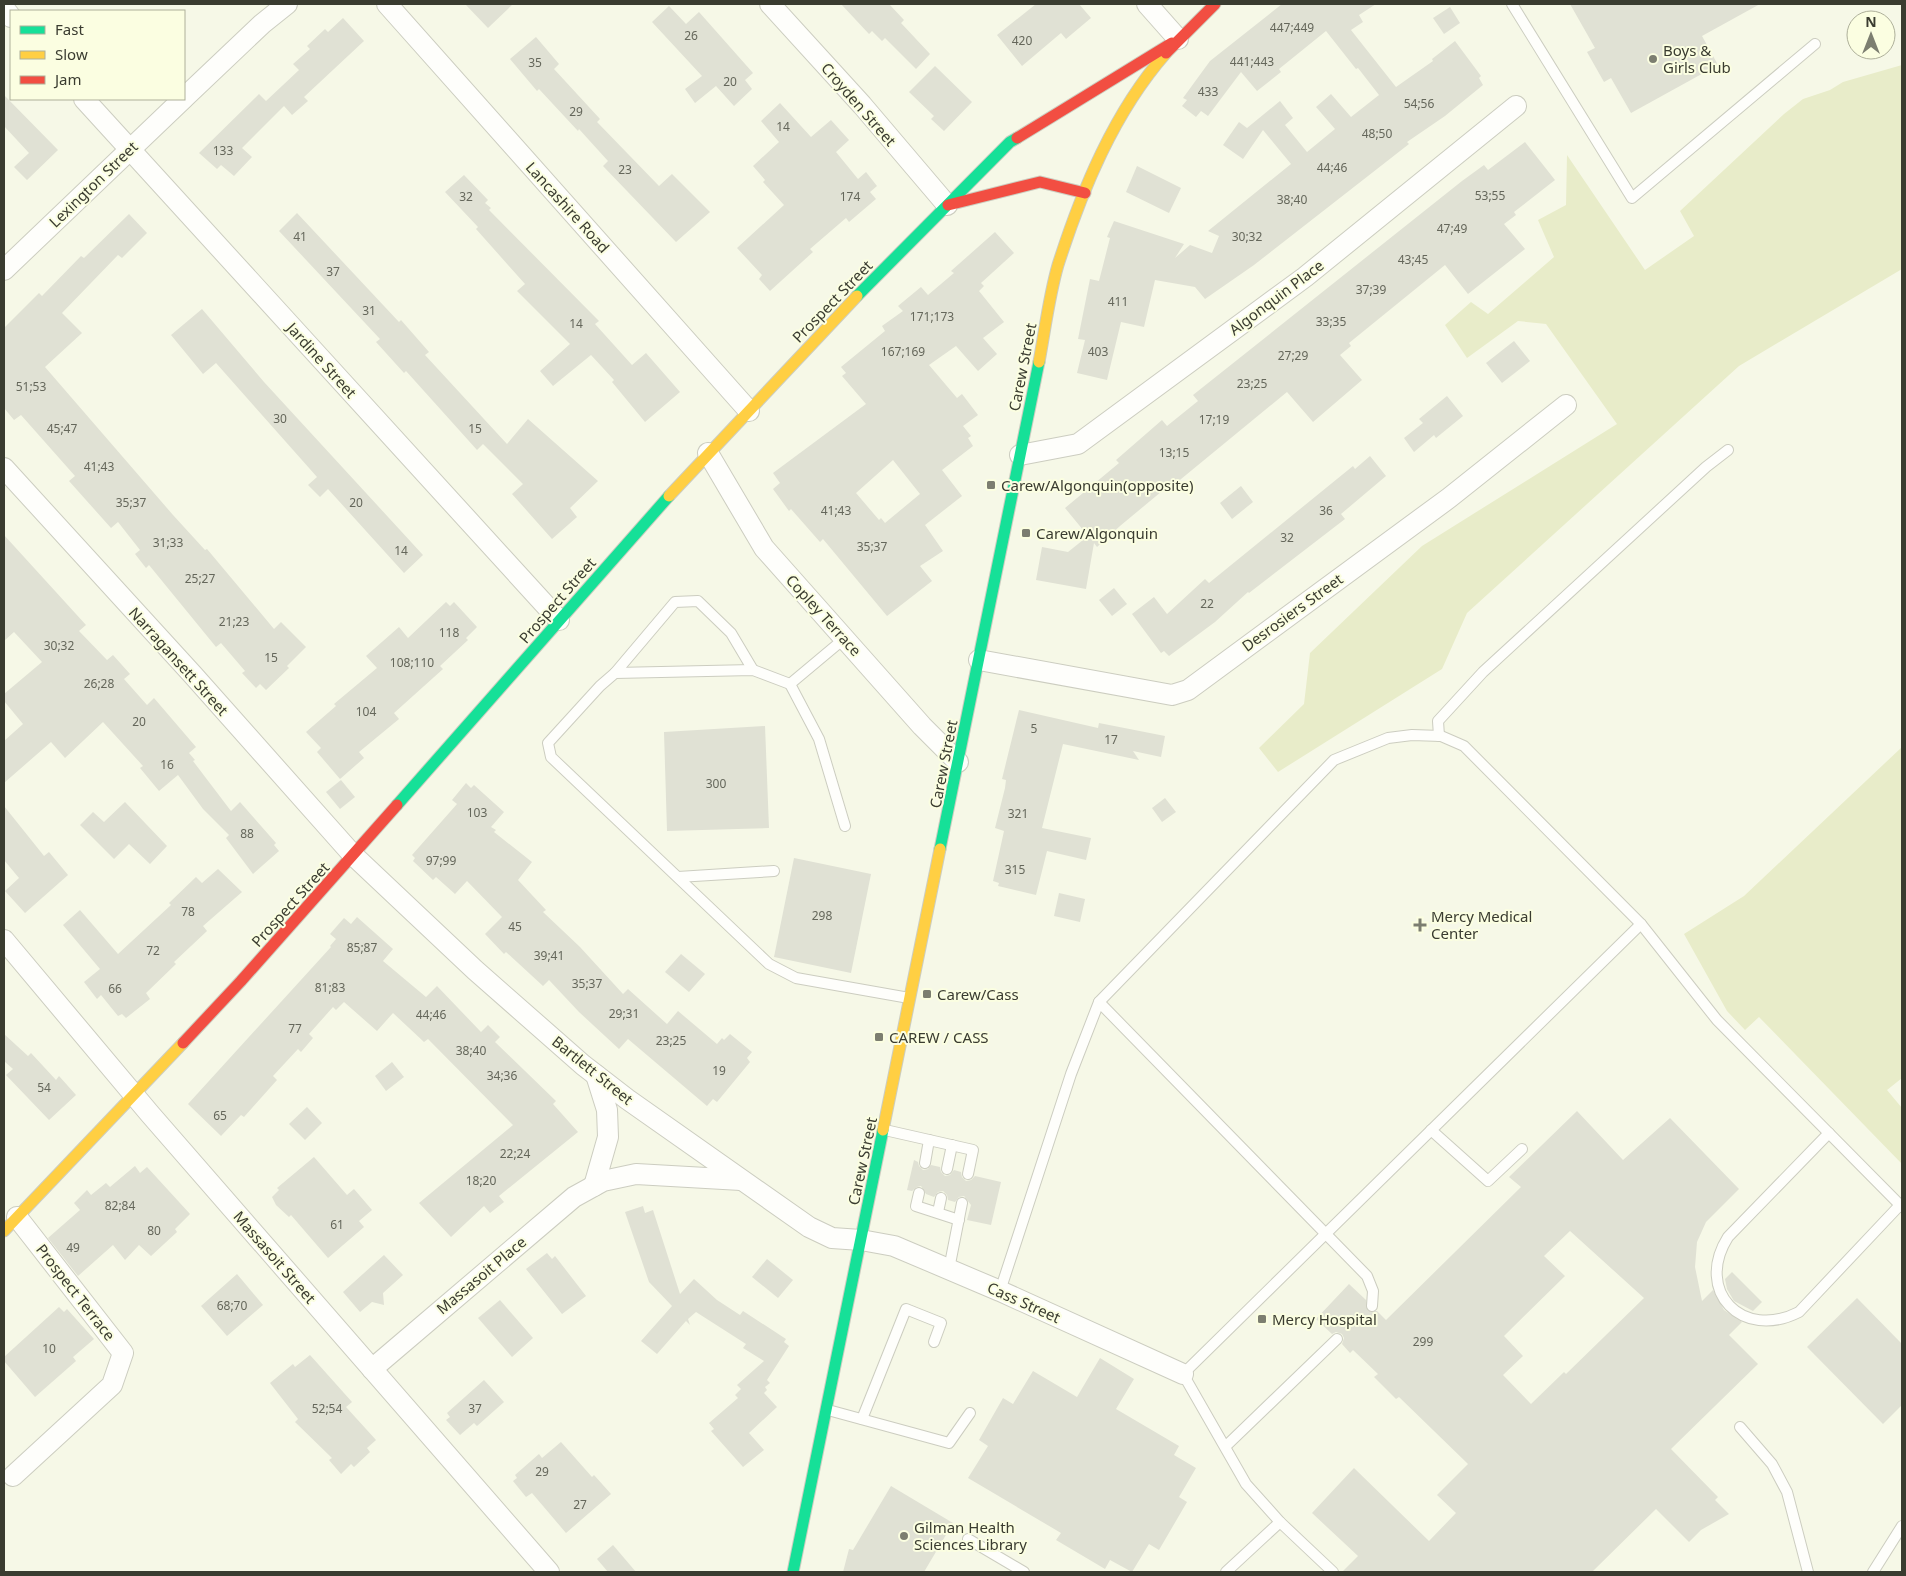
<svg xmlns="http://www.w3.org/2000/svg" width="1906" height="1576" viewBox="0 0 1906 1576" font-family="'Noto Sans',sans-serif">
<style>
.green{fill:#e8ecc9}
.building{fill:#e0e1d4;fill-rule:evenodd}
.lines{fill:none;stroke-linecap:round;stroke-linejoin:round}
.lane-casing{stroke:#cccdc0;stroke-width:12}
.street-casing{stroke:#cccdc0;stroke-width:22}
.fast-casing{stroke:#cccdc0;stroke-width:13}
.slow-casing{stroke:#cccdc0;stroke-width:13}
.jam-casing{stroke:#cccdc0;stroke-width:13}
.lane{stroke:#fefefb;stroke-width:10}
.street{stroke:#fefefb;stroke-width:20}
.fast{stroke:#16e098;stroke-width:11}
.slow{stroke:#ffcf43;stroke-width:11}
.jam{stroke:#f24e42;stroke-width:11}
.poi-dot{fill:#7c7e70;stroke:#fbfee1;stroke-width:2}
.labels{text-anchor:middle;dominant-baseline:central;stroke-width:4;stroke-linejoin:round;paint-order:stroke}
.number-label{font-size:12px;fill:#65675b}
.poi-label{font-size:15px;fill:#3a3c30;stroke:#fbfee1;text-anchor:start}
.street-label{font-size:15px;fill:#3a3c30;stroke:#fbfee1}
</style>
<rect width="100%" height="100%" fill="#f6f8e7"/>
<g class="green">
<path d="M1902,65V269L1739,366L1467,613L1442,669L1278,772L1259,748L1304,704L1310,653L1422,546L1617,424L1546,324L1518,321L1467,358L1445,325L1471,302L1488,314L1554,257L1538,220L1566,205L1567,155L1645,270L1694,236L1680,211L1784,114L1803,99L1830,90L1843,82Z"/>
<path d="M1902,747V1078L1887,1090L1902,1108V1164L1759,1017L1745,1030L1727,1011L1684,934L1744,896Z"/>
</g>
<g class="building">
<path d="M465,4H513L488,28Z"/>
<path d="M841,4H889L904,20L901,23L930,54L916,69L885,38L882,41L872,31L869,34Z"/>
<path d="M1036,4H1079L1091,18L1066,39L1061,33L1022,66L997,35Z"/>
<path d="M1282,4H1376L1359,15L1363,22L1351,30L1396,87L1433,61L1432,59L1455,41L1481,76L1479,78L1483,85L1445,116L1407,142L1409,144L1254,265L1205,299L1195,287L1155,280L1144,327L1121,322L1107,380L1077,373L1085,340L1078,339L1090,279L1099,281L1110,238L1107,237L1114,221L1184,244L1175,258L1190,245L1212,253L1219,236L1208,231L1291,164L1263,130L1243,159L1223,145L1239,122L1247,128L1280,101L1293,118L1285,125L1307,152L1335,129L1316,107L1331,94L1351,117L1379,95L1358,68L1356,69L1326,31L1279,69L1281,72L1257,91L1241,72L1208,116L1201,111L1196,117L1182,106L1187,100L1183,98L1210,61Z"/>
<path d="M1570,4H1760L1702,36L1718,65L1631,113L1611,78L1604,82L1587,52L1595,48Z"/>
<path d="M669,6L686,24L699,12L753,73L745,80L752,89L734,106L716,86L695,103L685,89L702,76L652,22Z"/>
<path d="M1450,7L1460,23L1444,34L1433,18Z"/>
<path d="M343,18L364,41L304,97L308,101L292,115L284,106L242,148L252,157L234,176L221,165L217,169L199,153L259,94L266,101L299,70L293,64L310,49L307,46L325,29L328,32Z"/>
<path d="M536,37L559,64L554,69L600,119L597,122L659,186L672,174L710,212L676,242L603,166L608,161L579,129L578,131L539,89L537,91L510,59Z"/>
<path d="M935,66L972,102L944,131L931,119L934,116L909,92Z"/>
<path d="M4,95L58,150L27,180L14,167L29,153L4,126Z"/>
<path d="M780,103L811,137L831,120L849,140L836,152L858,179L866,172L877,186L870,192L876,199L849,222L846,218L810,249L813,252L770,291L759,279L762,275L737,248L784,205L763,182L765,180L753,166L779,142L761,121Z"/>
<path d="M1525,142L1555,180L1514,212L1516,215L1504,224L1525,249L1468,294L1445,265L1349,343L1351,346L1340,355L1362,380L1313,422L1287,392L1175,484L1173,482L1120,526L1097,547L1094,543L1086,589L1036,580L1042,547L1068,552L1088,536L1065,508L1119,463L1116,460L1162,420L1167,426L1198,401L1193,395L1462,181L1484,165L1488,170Z"/>
<path d="M1137,166L1181,188L1169,213L1126,192Z"/>
<path d="M464,175L488,200L485,203L491,208L489,210L599,321L595,324L632,365L646,353L680,392L645,422L612,382L614,380L591,355L553,386L540,371L570,344L517,291L525,284L476,229L478,227L445,192Z"/>
<path d="M297,213L399,322L401,320L429,352L425,355L507,444L528,419L598,481L570,508L577,517L552,539L512,494L523,484L483,444L477,450L406,371L404,373L376,342L380,339L279,231Z"/>
<path d="M129,214L147,233L122,258L118,255L62,313L82,333L45,367L173,515L205,550L207,549L274,629L281,622L306,647L287,666L289,668L266,690L260,684L256,688L242,673L245,671L221,643L216,647L149,565L146,568L135,554L140,550L118,522L111,528L69,481L75,476L21,415L14,420L4,408V328L39,293L42,296L81,256L84,258Z"/>
<path d="M995,232L1014,253L981,283L984,286L979,291L1004,322L983,338L997,354L978,371L956,346L929,365L957,398L962,394L978,415L963,426L971,436L968,438L973,446L942,470L962,496L925,525L943,551L920,566L932,581L887,616L823,539L820,542L791,509L789,511L773,489L780,483L773,473L866,404L842,376L846,373L841,367L885,331L882,326L903,311L898,306L921,287L928,295L954,273L951,271ZM893,460L920,494L885,523L881,518L879,520L856,493Z"/>
<path d="M202,309L264,382L423,555L404,573L328,489L320,497L308,485L317,477L216,363L203,374L171,335Z"/>
<path d="M1514,341L1530,361L1502,383L1486,363Z"/>
<path d="M1447,396L1463,416L1436,438L1434,435L1414,452L1404,438L1423,423L1419,419Z"/>
<path d="M1370,456L1386,476L1341,514L1345,519L1249,593L1248,592L1215,622L1169,656L1164,651L1161,653L1132,614L1154,597L1167,614L1205,579L1209,583L1353,466L1355,469Z"/>
<path d="M1241,486L1253,502L1232,519L1220,503Z"/>
<path d="M4,535L86,625L79,631L107,660L113,655L130,674L124,679L147,705L154,698L196,747L189,753L195,760L193,761L231,811L240,802L276,843L274,845L279,851L253,874L226,838L229,835L203,809L178,775L159,791L140,768L143,766L103,722L65,758L51,742L4,783V741L23,724L4,701V694L42,662L14,632L4,641Z"/>
<path d="M1114,588L1127,604L1112,616L1099,600Z"/>
<path d="M446,602L450,606L454,602L477,627L466,638L468,640L440,666L443,669L394,713L399,719L359,752L364,758L340,779L317,752L321,748L306,732L336,706L334,704L377,668L366,656L399,627L408,638Z"/>
<path d="M1019,710L1098,728L1099,723L1165,736L1161,757L1133,751L1139,760L1063,744L1042,828L1091,838L1086,860L1047,851L1036,895L998,886L999,883L993,881L1004,831L995,828L1005,788L1006,780L1002,779Z"/>
<path d="M765,726L769,828L667,831L664,732Z"/>
<path d="M341,780L355,797L340,809L326,792Z"/>
<path d="M466,783L471,788L474,785L504,812L491,827L496,830L494,832L532,862L518,880L546,910L543,912L580,947L623,994L628,989L667,1024L678,1011L717,1044L722,1038L724,1040L730,1034L752,1052L747,1058L750,1062L717,1102L713,1099L707,1106L628,1039L619,1049L579,1012L549,980L543,986L506,952L504,954L485,934L502,917L467,881L455,894L436,877L433,880L413,861L415,858L412,855L457,804L452,800Z"/>
<path d="M1165,798L1176,812L1162,822L1152,808Z"/>
<path d="M125,802L167,846L150,864L129,844L114,859L80,825L93,812L104,822Z"/>
<path d="M4,806L44,856L49,852L68,875L25,913L5,891L19,878L4,860Z"/>
<path d="M794,858L871,874L851,973L774,957Z"/>
<path d="M218,869L242,892L203,926L207,931L174,962L176,964L146,993L150,999L126,1018L122,1014L118,1016L101,995L97,999L84,982L100,969L63,925L80,910L118,954L171,905L169,903L196,877L202,883Z"/>
<path d="M1059,893L1085,899L1080,922L1054,916Z"/>
<path d="M357,917L393,949L383,961L426,997L437,986L481,1032L488,1025L500,1037L495,1042L556,1101L553,1104L578,1132L499,1196L504,1202L490,1213L484,1206L451,1237L419,1203L513,1125L428,1039L424,1042L393,1013L377,1031L344,1002L336,1010L333,1007L309,1034L313,1038L301,1052L298,1049L273,1076L277,1080L244,1117L241,1115L221,1136L188,1104L331,947L330,946L336,939L330,934L344,918L351,924Z"/>
<path d="M681,954L705,974L689,992L665,972Z"/>
<path d="M4,1034L28,1056L31,1053L56,1080L59,1076L76,1095L49,1120L6,1075L13,1069L4,1061Z"/>
<path d="M392,1062L404,1077L386,1091L375,1076Z"/>
<path d="M307,1107L322,1123L305,1140L289,1124Z"/>
<path d="M1577,1111L1623,1160L1670,1118L1739,1189L1706,1222L1697,1242L1695,1267L1702,1301L1713,1290L1724,1310L1742,1322L1729,1335L1758,1364L1671,1449L1718,1497L1715,1500L1729,1514L1701,1530L1689,1542L1656,1509L1592,1572H1342L1358,1556L1312,1513L1354,1468L1429,1541L1456,1513L1437,1495L1468,1464L1399,1397L1396,1399L1374,1377L1378,1374L1353,1350L1350,1353L1342,1344L1344,1338L1342,1334L1336,1332L1332,1334L1316,1319L1349,1284L1366,1300L1368,1311H1377L1386,1320L1521,1187L1509,1177ZM1570,1231L1644,1298L1566,1374L1564,1372L1531,1404L1503,1375L1523,1356L1504,1336L1565,1276L1544,1256Z"/>
<path d="M314,1157L347,1195L354,1189L372,1210L359,1221L364,1227L328,1258L291,1215L289,1217L276,1205L272,1197L279,1190L277,1188Z"/>
<path d="M914,1160L918,1162L919,1166L923,1170L928,1169L931,1165L940,1167L941,1172L945,1176L950,1175L954,1170L961,1172L962,1177L966,1181L971,1180L975,1176L1001,1182L991,1225L967,1220L971,1205L964,1196L959,1197L955,1202L948,1200L947,1195L943,1191L938,1192L934,1197L926,1194L921,1186L917,1187L912,1191L907,1190Z"/>
<path d="M135,1166L140,1173L147,1167L190,1214L175,1229L177,1232L151,1256L139,1245L125,1260L113,1245L78,1276L48,1238L80,1210L74,1203L87,1190L91,1195L106,1183L110,1187Z"/>
<path d="M643,1206L645,1213L653,1210L680,1294L694,1279L717,1300L740,1315L743,1311L786,1339L784,1342L789,1346L767,1380L770,1383L765,1387L767,1390L764,1393L777,1407L749,1433L764,1450L743,1467L711,1431L714,1429L709,1423L738,1398L735,1395L741,1389L737,1385L764,1361L743,1348L746,1344L696,1312L688,1319L690,1325L686,1321L657,1354L641,1341L672,1306L649,1282L625,1212Z"/>
<path d="M547,1253L552,1259L555,1256L586,1296L562,1314L526,1269Z"/>
<path d="M384,1255L403,1275L383,1293L384,1305L372,1302L360,1312L343,1292Z"/>
<path d="M767,1259L793,1280L778,1298L752,1277Z"/>
<path d="M1732,1272L1762,1302L1753,1311L1734,1301L1727,1289L1725,1279Z"/>
<path d="M237,1274L263,1305L227,1336L201,1306Z"/>
<path d="M1857,1298L1902,1344V1405L1883,1424L1807,1347Z"/>
<path d="M500,1300L533,1338L512,1357L478,1318Z"/>
<path d="M59,1307L64,1312L67,1309L94,1339L73,1357L76,1361L35,1397L4,1361V1357Z"/>
<path d="M310,1355L352,1402L346,1407L376,1440L367,1448L370,1452L354,1467L351,1464L341,1474L329,1460L332,1458L295,1422L298,1419L270,1383L293,1364L295,1367Z"/>
<path d="M1100,1358L1134,1379L1116,1409L1179,1446L1174,1455L1196,1468L1179,1497L1187,1502L1159,1550L1149,1544L1132,1572L1110,1560L1105,1569L1056,1540L1061,1533L968,1478L988,1446L979,1440L1003,1398L1013,1404L1033,1371L1077,1397Z"/>
<path d="M484,1380L504,1402L477,1426L474,1423L460,1435L446,1420L450,1417L447,1413Z"/>
<path d="M561,1442L592,1477L594,1475L611,1494L566,1533L532,1493L526,1497L513,1481L517,1478L515,1475L539,1454L542,1458Z"/>
<path d="M891,1486L953,1523L924,1572H843L849,1549L853,1550Z"/>
<path d="M613,1545L636,1572H608L597,1559Z"/>
</g>
<g class="lines">
<defs>
<g id="lane">
<path d="M1512,4L1632,198L1815,44"/>
<path d="M845,638L790,684L819,739L845,826"/>
<path d="M615,673L675,602L698,601L731,633L753,670"/>
<path d="M790,684L753,670L615,673L600,686L548,743L551,757L769,964L796,978L909,998"/>
<path d="M1439,736L1438,721L1483,672L1706,467L1728,450"/>
<path d="M678,877L774,871"/>
<path d="M1099,1002L1367,1276L1373,1291L1372,1306"/>
<path d="M885,1130L973,1150L968,1174"/>
<path d="M1431,1130L1488,1181L1522,1149"/>
<path d="M1829,1133L1728,1237C1694,1291 1742,1341 1799,1312L1900,1205"/>
<path d="M925,1163L929,1140"/>
<path d="M947,1169L952,1145"/>
<path d="M919,1193L916,1206L959,1220"/>
<path d="M938,1212L941,1198"/>
<path d="M949,1269L962,1203"/>
<path d="M1000,1291L1071,1074L1099,1002L1334,760L1388,738L1412,735L1441,736L1464,746L1641,924L1717,1020L1902,1207"/>
<path d="M828,1410L949,1443L970,1413"/>
<path d="M862,1419L906,1309L941,1323L934,1342"/>
<path d="M1740,1427L1772,1464L1787,1492L1808,1572"/>
<path d="M1226,1446L1337,1339"/>
<path d="M968,1539L1024,1572"/>
<path d="M1226,1572L1280,1522"/>
<path d="M1333,1572L1280,1522L1246,1484L1183,1374L1641,924"/>
<path d="M1873,1572L1902,1526"/>
</g>
<g id="street">
<path d="M387,4L749,411"/>
<path d="M770,4L862,105L947,205"/>
<path d="M1147,4L1178,39"/>
<path d="M4,8L11,17"/>
<path d="M184,98L262,24L287,4"/>
<path d="M84,99L559,620"/>
<path d="M4,270L183,99"/>
<path d="M708,453L764,548L922,726L958,762"/>
<path d="M1020,455L1078,444L1305,277L1516,106"/>
<path d="M4,468L193,675L353,855L475,970L583,1065L627,1099L809,1227L832,1238L861,1240L894,1246L1000,1291L1183,1374"/>
<path d="M979,660L1172,695L1188,690L1449,498L1566,405"/>
<path d="M4,940L150,1114L549,1572"/>
<path d="M594,1186L608,1137L607,1110L596,1075"/>
<path d="M372,1369L574,1197L603,1181L636,1174L741,1180"/>
<path d="M13,1476L112,1385L123,1353L17,1217"/>
</g>
<g id="fast">
<path d="M857,296L1010,142L1017,138"/>
<path d="M397,805L669,496"/>
<path d="M940,849L1039,362"/>
<path d="M793,1572L883,1130"/>
</g>
<g id="slow">
<path d="M1039,362C1045,330 1049,296 1058,265C1082,190 1114,112 1166,53"/>
<path d="M669,496L857,296"/>
<path d="M883,1130L940,849"/>
<path d="M4,1231L183,1043"/>
</g>
<g id="jam">
<path d="M1166,53L1215,4"/>
<path d="M1017,138L1172,43"/>
<path d="M948,205L1040,182L1085,193"/>
<path d="M183,1043L241,981L397,805"/>
</g>
</defs>
<use href="#lane" class="lane-casing"/>
<use href="#street" class="street-casing"/>
<use href="#fast" class="fast-casing"/>
<use href="#slow" class="slow-casing"/>
<use href="#jam" class="jam-casing"/>
<use href="#lane" class="lane"/>
<use href="#street" class="street"/>
<use href="#fast" class="fast"/>
<use href="#slow" class="slow"/>
<use href="#jam" class="jam"/>
</g>
<g class="poi-dot">
<circle cx="1653" cy="59" r="5"/>
<rect x="986" y="480" width="10" height="10" rx="2.5"/>
<rect x="1021" y="528" width="10" height="10" rx="2.5"/>
<path d="M1417.5 917.5h5v5h5v5h-5v5h-5v-5h-5v-5h5z"/>
<rect x="922" y="989" width="10" height="10" rx="2.5"/>
<rect x="874" y="1032" width="10" height="10" rx="2.5"/>
<rect x="1257" y="1314" width="10" height="10" rx="2.5"/>
<circle cx="904" cy="1536" r="5"/>
</g>
<g class="labels">
<g class="number-label">
<text x="1292" y="27">447;449</text>
<text x="691" y="35">26</text>
<text x="1022" y="40">420</text>
<text x="1252" y="61">441;443</text>
<text x="535" y="62">35</text>
<text x="730" y="81">20</text>
<text x="1208" y="91">433</text>
<text x="1419" y="103">54;56</text>
<text x="576" y="111">29</text>
<text x="783" y="126">14</text>
<text x="1377" y="133">48;50</text>
<text x="223" y="150">133</text>
<text x="1332" y="167">44;46</text>
<text x="625" y="169">23</text>
<text x="1490" y="195">53;55</text>
<text x="466" y="196">32</text>
<text x="850" y="196">174</text>
<text x="1292" y="199">38;40</text>
<text x="1452" y="228">47;49</text>
<text x="300" y="236">41</text>
<text x="1247" y="236">30;32</text>
<text x="1413" y="259">43;45</text>
<text x="333" y="271">37</text>
<text x="1371" y="289">37;39</text>
<text x="1118" y="301">411</text>
<text x="369" y="310">31</text>
<text x="932" y="316">171;173</text>
<text x="1331" y="321">33;35</text>
<text x="576" y="323">14</text>
<text x="903" y="351">167;169</text>
<text x="1098" y="351">403</text>
<text x="1293" y="355">27;29</text>
<text x="1252" y="383">23;25</text>
<text x="31" y="386">51;53</text>
<text x="280" y="418">30</text>
<text x="1214" y="419">17;19</text>
<text x="62" y="428">45;47</text>
<text x="475" y="428">15</text>
<text x="1174" y="452">13;15</text>
<text x="99" y="466">41;43</text>
<text x="131" y="502">35;37</text>
<text x="356" y="502">20</text>
<text x="836" y="510">41;43</text>
<text x="1326" y="510">36</text>
<text x="1287" y="537">32</text>
<text x="168" y="542">31;33</text>
<text x="872" y="546">35;37</text>
<text x="401" y="550">14</text>
<text x="200" y="578">25;27</text>
<text x="1207" y="603">22</text>
<text x="234" y="621">21;23</text>
<text x="449" y="632">118</text>
<text x="59" y="645">30;32</text>
<text x="271" y="657">15</text>
<text x="412" y="662">108;110</text>
<text x="99" y="683">26;28</text>
<text x="366" y="711">104</text>
<text x="139" y="721">20</text>
<text x="1034" y="728">5</text>
<text x="1111" y="739">17</text>
<text x="167" y="764">16</text>
<text x="716" y="783">300</text>
<text x="477" y="812">103</text>
<text x="1018" y="813">321</text>
<text x="247" y="833">88</text>
<text x="441" y="860">97;99</text>
<text x="1015" y="869">315</text>
<text x="188" y="911">78</text>
<text x="822" y="915">298</text>
<text x="515" y="926">45</text>
<text x="362" y="947">85;87</text>
<text x="153" y="950">72</text>
<text x="549" y="955">39;41</text>
<text x="587" y="983">35;37</text>
<text x="330" y="987">81;83</text>
<text x="115" y="988">66</text>
<text x="624" y="1013">29;31</text>
<text x="431" y="1014">44;46</text>
<text x="295" y="1028">77</text>
<text x="671" y="1040">23;25</text>
<text x="471" y="1050">38;40</text>
<text x="719" y="1070">19</text>
<text x="502" y="1075">34;36</text>
<text x="44" y="1087">54</text>
<text x="220" y="1115">65</text>
<text x="515" y="1153">22;24</text>
<text x="481" y="1180">18;20</text>
<text x="120" y="1205">82;84</text>
<text x="337" y="1224">61</text>
<text x="154" y="1230">80</text>
<text x="73" y="1247">49</text>
<text x="232" y="1305">68;70</text>
<text x="1423" y="1341">299</text>
<text x="49" y="1348">10</text>
<text x="327" y="1408">52;54</text>
<text x="475" y="1408">37</text>
<text x="542" y="1471">29</text>
<text x="580" y="1504">27</text>
</g>
<g class="poi-label">
<text x="1663" y="50">Boys &amp;<tspan x="1663" dy="17">Girls Club</tspan></text>
<text x="1001" y="485">Carew/Algonquin(opposite)</text>
<text x="1036" y="533">Carew/Algonquin</text>
<text x="1431" y="916">Mercy Medical<tspan x="1431" dy="17">Center</tspan></text>
<text x="937" y="994">Carew/Cass</text>
<text x="889" y="1037">CAREW / CASS</text>
<text x="1272" y="1319">Mercy Hospital</text>
<text x="914" y="1527">Gilman Health<tspan x="914" dy="17">Sciences Library</tspan></text>
</g>
<g class="street-label">
<text transform="translate(859 104) rotate(49)">Croyden Street</text>
<text transform="translate(93 184) rotate(-44)">Lexington Street</text>
<text transform="translate(568 207) rotate(48)">Lancashire Road</text>
<text transform="translate(1276 297) rotate(-37)">Algonquin Place</text>
<text transform="translate(832 301) rotate(-46)">Prospect Street</text>
<text transform="translate(322 360) rotate(48)">Jardine Street</text>
<text transform="translate(1022 367) rotate(-79)">Carew Street</text>
<text transform="translate(557 600) rotate(-49)">Prospect Street</text>
<text transform="translate(1292 612) rotate(-36)">Desrosiers Street</text>
<text transform="translate(824 615) rotate(48)">Copley Terrace</text>
<text transform="translate(179 661) rotate(48)">Narragansett Street</text>
<text transform="translate(943 764) rotate(-79)">Carew Street</text>
<text transform="translate(290 904) rotate(-48)">Prospect Street</text>
<text transform="translate(593 1070) rotate(39)">Bartlett Street</text>
<text transform="translate(862 1161) rotate(-78)">Carew Street</text>
<text transform="translate(275 1257) rotate(49)">Massasoit Street</text>
<text transform="translate(481 1275) rotate(-40)">Massasoit Place</text>
<text transform="translate(76 1292) rotate(52)">Prospect Terrace</text>
<text transform="translate(1024 1302) rotate(24)">Cass Street</text>
</g>
</g>
<rect width="1906" height="1576" fill="none" stroke="#3a3c30" stroke-width="10"/>
<rect x="10" y="10" width="175" height="90" fill="#fbfee1" stroke="#aeb09a"/>
<rect x="20" y="26" width="25" height="8" fill="#16e098" stroke="#aeb09a"/>
<text x="55" y="35" font-size="15" fill="#3a3c30">Fast</text>
<rect x="20" y="51" width="25" height="8" fill="#ffcf43" stroke="#aeb09a"/>
<text x="55" y="60" font-size="15" fill="#3a3c30">Slow</text>
<rect x="20" y="76" width="25" height="8" fill="#f24e42" stroke="#aeb09a"/>
<text x="55" y="85" font-size="15" fill="#3a3c30">Jam</text>
<g transform="translate(1871 35)"><circle r="24" fill="#fbfee1" stroke="#aeb09a"/>
<path d="M0-4L9 19L0 12L-9 19Z" fill="#7c7e70"/>
<text y="-8" font-size="14" font-weight="bold" text-anchor="middle" fill="#3a3c30">N</text>
</g>
</svg>
